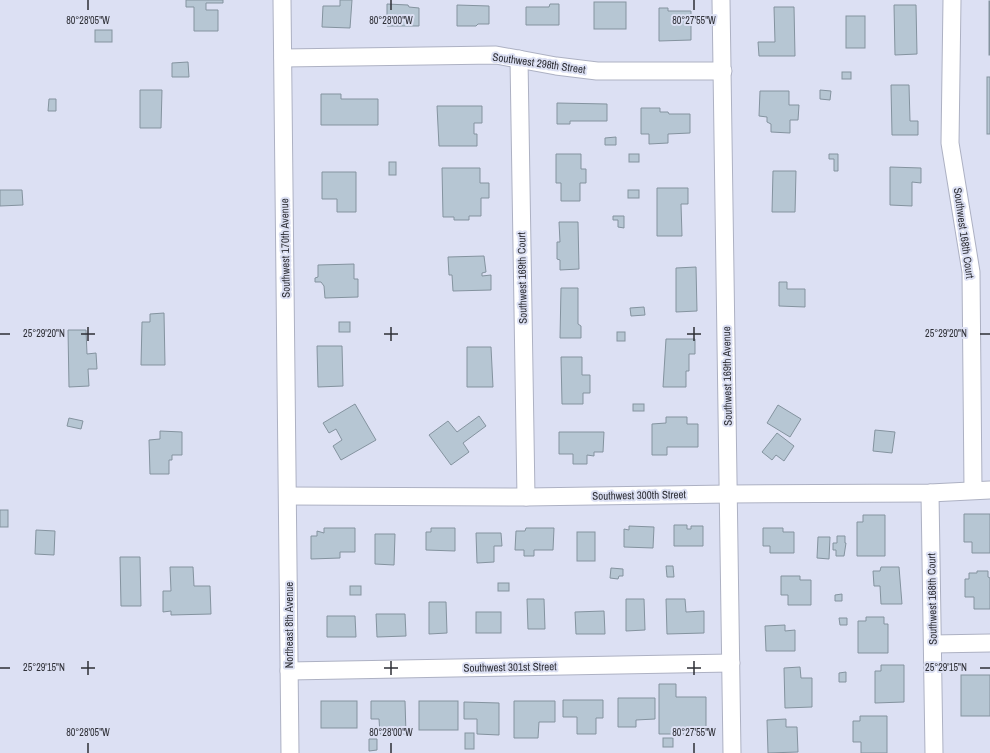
<svg xmlns="http://www.w3.org/2000/svg" width="990" height="753" viewBox="0 0 990 753" font-family="'Archivo Narrow',sans-serif">
<style>
.building{fill:#b6c6d3;stroke:#84939f}
.lines{fill:none;stroke-linecap:round;stroke-linejoin:round}
.street-casing{stroke:#adb1c3;stroke-width:19}
.street{stroke:#fff;stroke-width:17}
.ticks{fill:none;stroke:#2e2f36;stroke-width:1.5}
.labels{text-anchor:middle;dominant-baseline:central;stroke-width:4;stroke-linejoin:round;paint-order:stroke}
.street-label{font-size:11px;fill:#2e2f36;stroke:#dce0f3}
.ticks-label{font-size:10px;text-anchor:middle;fill:#2e2f36;stroke:#dce0f3;stroke-width:4;stroke-linejoin:round;paint-order:stroke}
</style>
<rect width="100%" height="100%" fill="#dce0f3"/>
<g class="building">
<path d="M186,0H223V3H206V10H218V31H194V7H186Z"/>
<path d="M340,0H352L350,28L322,27L323,6H340Z"/>
<rect x="989" y="1" width="1" height="54"/>
<rect x="594" y="2" width="32" height="27"/>
<path d="M387,4L408,5L409,7L419,8V26H387Z"/>
<path d="M550,4H559V25H526V7H549Z"/>
<path d="M457,5L489,6V24H478L476,26H457Z"/>
<path d="M894,5H916L917,54L895,55Z"/>
<path d="M774,7H794L795,56H759L758,42H775Z"/>
<path d="M659,8H668V11H691V40L659,41Z"/>
<rect x="846" y="16" width="19" height="32"/>
<rect x="95" y="30" width="17" height="12"/>
<path d="M188,62L189,77H172V63Z"/>
<rect x="842" y="72" width="9" height="7"/>
<rect x="987" y="77" width="3" height="57"/>
<path d="M891,85H909L910,121H918V135H892Z"/>
<path d="M140,90H162L161,128H140Z"/>
<path d="M820,90L831,91L830,100L820,99Z"/>
<path d="M760,91H789V105H799L798,120H790V133L771,132V124L767,122V117L759,116Z"/>
<path d="M321,94H341V99H378V125H321Z"/>
<path d="M49,99H56V111H48Z"/>
<path d="M557,103L607,104V121H570V124H557Z"/>
<path d="M437,106H482V123H474V134H477V146H439Z"/>
<path d="M641,108H660V112H668L669,114H690V133L668,134V143L649,144V134H641Z"/>
<path d="M616,137V145H605V138Z"/>
<path d="M556,154H581V169H586V183H580V201H561V183H556Z"/>
<rect x="629" y="154" width="10" height="8"/>
<path d="M829,154H838V171H834V159H829Z"/>
<rect x="389" y="162" width="7" height="13"/>
<path d="M890,167L921,168V183L912,182V206L890,205Z"/>
<path d="M442,168H480V183H489V198H481V216H469V220H454V217H443Z"/>
<path d="M773,171H796L795,212H772Z"/>
<path d="M322,172H356V212H337V199H322Z"/>
<path d="M657,188H688V204H681L682,236H657Z"/>
<path d="M0,190H22L23,205L0,206Z"/>
<rect x="628" y="190" width="11" height="8"/>
<path d="M613,216H624V228L618,227V220H613Z"/>
<path d="M559,222H578L579,269L560,270V260L557,259V242H560Z"/>
<path d="M484,256L486,272L482,273V276L491,275V290L453,291L452,275H449L448,257Z"/>
<path d="M354,264V279H358V297L325,298L324,286L321,282H315V278L318,277V265Z"/>
<path d="M696,267L697,311L676,312V268Z"/>
<path d="M779,282H787V289H805V307L779,306Z"/>
<path d="M561,288H578V324L581,326V338H560Z"/>
<path d="M644,307L645,315L631,316L630,308Z"/>
<path d="M164,313L165,365H141L142,322H150V314Z"/>
<rect x="339" y="322" width="11" height="10"/>
<path d="M68,330H86L87,354L96,353L97,369H88L89,386L69,387Z"/>
<rect x="617" y="332" width="8" height="9"/>
<path d="M666,339H695V354H689V371H686V387H663Z"/>
<path d="M317,346H342L343,386L318,387Z"/>
<path d="M467,347H491L493,387H467Z"/>
<path d="M561,357H582V375H590V393H583V404H562Z"/>
<path d="M355,404L376,440L341,460L333,446L342,440L336,429L329,433L323,423Z"/>
<rect x="633" y="404" width="11" height="7"/>
<path d="M778,405L801,419L790,437L767,423Z"/>
<path d="M479,416L486,426L463,443L469,452L451,465L429,435L448,421L457,432Z"/>
<path d="M666,417H687V424H698V447H667V455H652V424L666,423Z"/>
<path d="M69,418L83,421L81,429L67,426Z"/>
<path d="M875,430L895,432L892,453L873,451Z"/>
<path d="M160,431L182,432V455H172V460H169V474H150L149,440L160,439Z"/>
<path d="M559,432H604L603,452H594V456L587,455V464H573V454H559Z"/>
<path d="M777,433L794,446L784,461L776,455L772,460L762,452Z"/>
<rect x="0" y="510" width="8" height="17"/>
<path d="M964,514H990V553H972V542H964Z"/>
<path d="M863,515H885V556H857V522H863Z"/>
<path d="M674,525H687V529H691V526H703V546H674Z"/>
<path d="M629,526L654,527L653,548L624,547V529L629,530Z"/>
<path d="M324,528H355V552H340V558L311,559V536H317V531L324,533Z"/>
<path d="M431,528H455V551L426,550V532H431Z"/>
<path d="M526,528H554L553,550H534V556H524V550H515L516,531H525Z"/>
<path d="M763,528H783V532H794V553H770V546H763Z"/>
<path d="M36,530L55,531L54,555L35,554Z"/>
<rect x="577" y="532" width="18" height="29"/>
<path d="M476,533H501L502,546H494V562L477,563Z"/>
<path d="M375,534H395L394,565L375,564Z"/>
<path d="M837,536H845V543H846L844,556H836V550H833V543H837Z"/>
<path d="M818,537H830L829,559L817,558Z"/>
<path d="M120,557H140L141,606H121Z"/>
<path d="M666,566H673L674,577H667Z"/>
<path d="M170,567H193L194,586H210L211,614L171,615V611L163,612V591H171Z"/>
<path d="M881,567H899L902,604H881L880,586H874L873,571H880Z"/>
<path d="M611,568L623,569V576H619L618,579L610,578Z"/>
<path d="M977,571H988V577L990,578V609H974V597H965V579H969V573H977Z"/>
<path d="M781,576H800V580H811V605H788V595H781Z"/>
<rect x="498" y="583" width="11" height="8"/>
<rect x="350" y="586" width="11" height="9"/>
<path d="M842,594V601H835V595Z"/>
<path d="M527,599H544L545,629H528Z"/>
<path d="M626,599H644L645,630L626,631Z"/>
<path d="M666,599H685L686,612L704,611V633L667,634Z"/>
<path d="M429,602H446L447,633L429,634Z"/>
<path d="M604,611L605,634H576L575,612Z"/>
<rect x="476" y="612" width="25" height="21"/>
<path d="M376,614H405L406,636L377,637Z"/>
<path d="M327,616H355L356,637H327Z"/>
<path d="M866,617H884V624H888V653H858V621H866Z"/>
<path d="M839,618H847V625H840Z"/>
<path d="M785,625V631L795,630V651H766L765,626Z"/>
<path d="M881,665H904V702L875,703V671H881Z"/>
<path d="M800,667L801,678H812V707L785,708L784,668Z"/>
<path d="M846,672V682H839V673Z"/>
<rect x="961" y="675" width="29" height="41"/>
<path d="M659,684H676V697H706V734H659Z"/>
<path d="M618,698H655V719L636,720V727H618Z"/>
<path d="M563,700H603V718H596V734H577V717H563Z"/>
<rect x="321" y="701" width="36" height="27"/>
<path d="M371,701H405L406,734H380L379,719H371Z"/>
<rect x="419" y="701" width="39" height="29"/>
<path d="M514,701H555V722H539L538,738H514Z"/>
<path d="M464,702L499,703V735L477,734V719H464Z"/>
<path d="M860,716H887V753H861V742H853V721H860Z"/>
<path d="M786,719V727H797L798,752L768,753L767,720Z"/>
<rect x="465" y="733" width="9" height="16"/>
<rect x="663" y="738" width="10" height="9"/>
<path d="M369,739H377V750L369,751Z"/>
</g>
<g class="lines">
<defs>
<g id="street">
<path d="M282,0L290,753"/>
<path d="M721,0L732,753"/>
<path d="M952,0L950,143L971,272L973,490"/>
<path d="M283,58L496,55L556,66L597,71H723"/>
<path d="M519,59L526,497"/>
<path d="M930,493L934,753"/>
<path d="M288,496L526,497L729,494L930,493L990,490"/>
<path d="M933,644L990,643"/>
<path d="M289,671L731,663"/>
</g>
</defs>
<use href="#street" class="street-casing"/>
<use href="#street" class="street"/>
</g>
<path class="ticks" d="M88,0V10M391,0V10M694,0V10M88,327V341M391,327V341M694,327V341M0,334H10M81,334H95M384,334H398M687,334H701M980,334H990M88,661V675M391,661V675M694,661V675M0,668H10M81,668H95M384,668H398M687,668H701M980,668H990M88,743V753M391,743V753M694,743V753"/>
<g class="labels">
<g class="street-label">
<text transform="translate(539 63) rotate(8)">Southwest 298th Street</text>
<text transform="translate(964 233) rotate(82)">Southwest 168th Court</text>
<text transform="translate(285 248) rotate(-91)">Southwest 170th Avenue</text>
<text transform="translate(522 278) rotate(-91)">Southwest 169th Court</text>
<text transform="translate(727 376) rotate(-91)">Southwest 169th Avenue</text>
<text transform="translate(639 495) rotate(-1)">Southwest 300th Street</text>
<text transform="translate(932 599) rotate(-91)">Southwest 168th Court</text>
<text transform="translate(289 625) rotate(-90)">Northeast 8th Avenue</text>
<text transform="translate(510 667) rotate(-1)">Southwest 301st Street</text>
</g>
</g>
<g class="ticks-label">
<text x="88" y="24">80°28'05"W</text>
<text x="391" y="24">80°28'00"W</text>
<text x="694" y="24">80°27'55"W</text>
<text x="44" y="337">25°29'20"N</text>
<text x="946" y="337">25°29'20"N</text>
<text x="44" y="671">25°29'15"N</text>
<text x="946" y="671">25°29'15"N</text>
<text x="88" y="736">80°28'05"W</text>
<text x="391" y="736">80°28'00"W</text>
<text x="694" y="736">80°27'55"W</text>
</g>
</svg>
